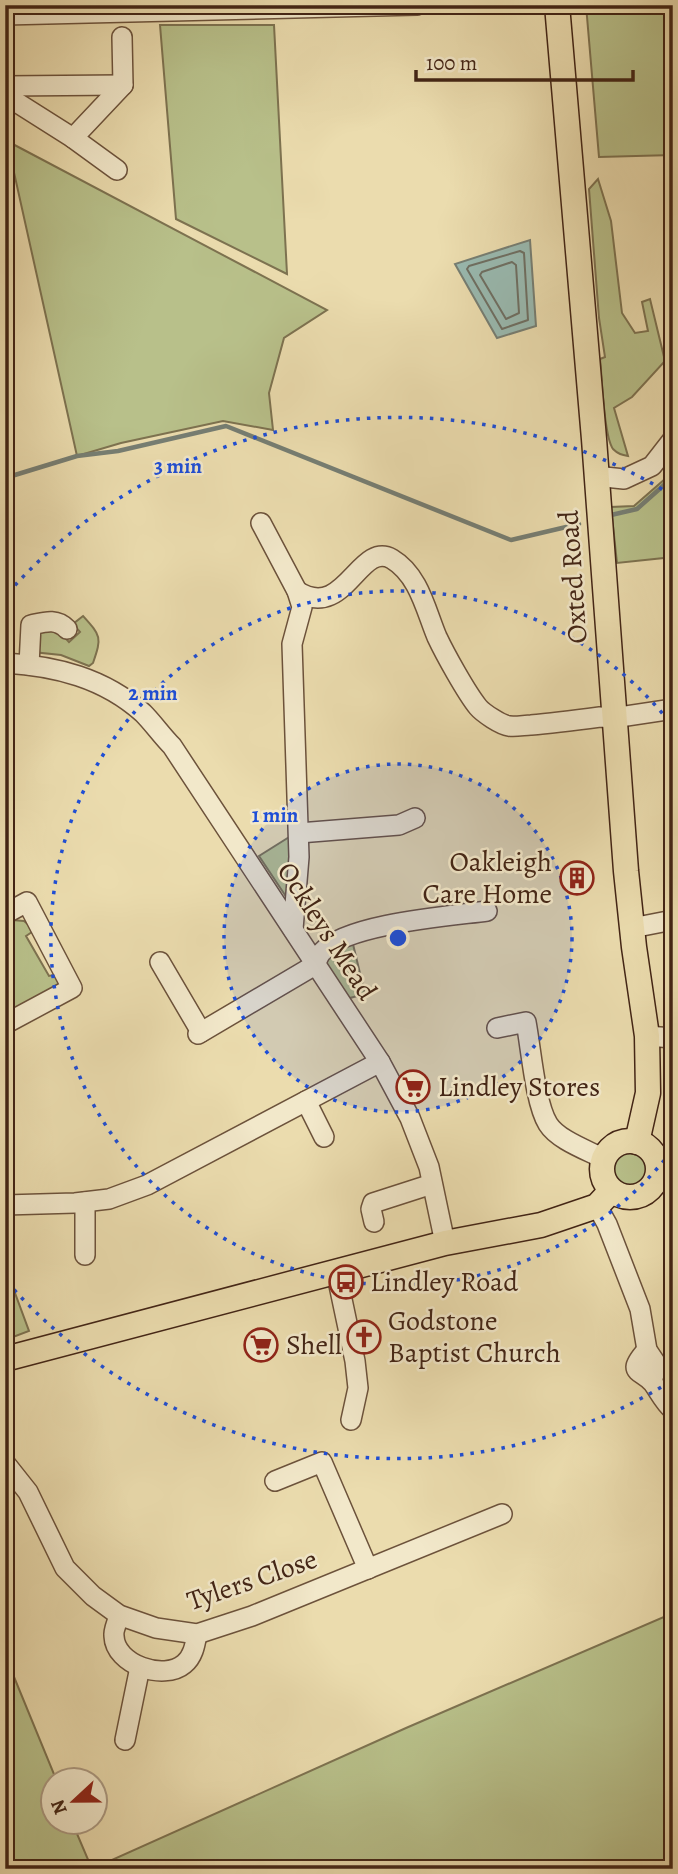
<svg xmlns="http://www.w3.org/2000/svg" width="678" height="1874" viewBox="0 0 678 1874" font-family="Alegreya,serif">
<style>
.green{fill:#b8c08a;stroke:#7d7250;stroke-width:2}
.water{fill:#99bab1;stroke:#767e73;stroke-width:2}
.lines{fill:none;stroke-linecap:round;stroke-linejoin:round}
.shore{stroke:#6e6f63;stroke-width:2}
.stream{stroke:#767e73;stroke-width:4.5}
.minor-casing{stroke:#6c523b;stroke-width:22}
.major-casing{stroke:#422415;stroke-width:27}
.minor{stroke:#f2e8ca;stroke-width:19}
.major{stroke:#ebdcae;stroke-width:24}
.ring{fill:none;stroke:#1d4ed8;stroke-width:3.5;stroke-dasharray:3.5 7}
.labels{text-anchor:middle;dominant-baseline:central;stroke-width:5;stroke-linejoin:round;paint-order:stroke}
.street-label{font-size:28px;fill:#422415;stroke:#f2e8ca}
.poi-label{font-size:28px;fill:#422415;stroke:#f2e8ca;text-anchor:start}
.centre{fill:#1d4ed8;stroke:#f2e8ca;stroke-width:3.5}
.ring-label{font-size:21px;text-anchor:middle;font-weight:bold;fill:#1d4ed8;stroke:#f2e8ca;stroke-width:5;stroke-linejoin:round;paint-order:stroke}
</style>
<rect width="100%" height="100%" fill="#ebdcae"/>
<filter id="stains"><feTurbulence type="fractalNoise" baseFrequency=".00286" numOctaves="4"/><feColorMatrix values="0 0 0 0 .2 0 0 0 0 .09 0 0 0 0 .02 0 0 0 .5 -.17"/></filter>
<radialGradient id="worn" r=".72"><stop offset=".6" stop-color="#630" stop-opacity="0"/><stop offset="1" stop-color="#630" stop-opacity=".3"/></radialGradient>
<g class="green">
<path d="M586,5H673V155L599,157Z"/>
<path d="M160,25H274L287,274L176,219Z"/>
<path d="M7,141L327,310L284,338L269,393L273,430L223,421L121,443L77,456Z"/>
<path d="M598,179L611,221L622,313L635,333L648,331L642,302L650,299L665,361L632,397L614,408L628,456C622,455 618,454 613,449C604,437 602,377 600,359L605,357L599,318L589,189Z"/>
<path d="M673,472V557L617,563L611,507L634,506Z"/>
<path d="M83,616C101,636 102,637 93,663L89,666L61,655L33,652L34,632L58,630L69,642L80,632L73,624Z"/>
<path d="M294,834L293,907L259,856Z"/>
<path d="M12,920L24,921L35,930L26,936L49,976L59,974L62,983L5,1014V923Z"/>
<path d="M352,940L365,994L346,999L327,968V959Z"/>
<circle cx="631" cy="1169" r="20"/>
<path d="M5,1266L29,1331L5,1340Z"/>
<path d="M673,1613V1869H5V1655L56,1779L52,1780V1822H72L92,1869L406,1728Z"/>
</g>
<path class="water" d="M530,240L536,326L497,338L455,264Z"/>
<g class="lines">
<g class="shore">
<path d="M520,251L524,253L528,320L502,329L467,269L469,266Z"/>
<path d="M512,262L516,265L519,313L506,319L480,275L482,272Z"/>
</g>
<g class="stream">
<path d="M5,478L77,456L118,451L226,426L511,540L579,524"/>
<path d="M611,515L637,509L673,477"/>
</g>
<defs>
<g id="minor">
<path d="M5,15L417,5"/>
<path d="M5,86L123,85"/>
<path d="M5,95L73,138L117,170"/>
<path d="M73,138L123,85L122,37"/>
<path d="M595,476L624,479L652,466L673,439"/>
<path d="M261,523L297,591L302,607L292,644L299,857L293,929"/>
<path d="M297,591C345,622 359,540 392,559C419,575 426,611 437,637C445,654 466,692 478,707C483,713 501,725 509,726C516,727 525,725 531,725C554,723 577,720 600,717L613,718L673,709"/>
<path d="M5,663C56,666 104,678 143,713C153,723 162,736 172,746L380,1062"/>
<path d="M29,665L31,625C45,622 56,618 67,629"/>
<path d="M299,833L399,825L415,818"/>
<path d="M5,914L27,902L72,988L5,1024"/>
<path d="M632,928L673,920"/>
<path d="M160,962L201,1032"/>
<path d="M497,1028L526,1022C531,1048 535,1103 548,1124C558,1140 587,1150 604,1159"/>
<path d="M198,1034L315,965C317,961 319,954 323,951C347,924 450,916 487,911"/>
<path d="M647,1036L673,1038"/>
<path d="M306,1101L324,1137"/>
<path d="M5,1205L75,1203L109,1199L147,1185L380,1062L410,1118L429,1167L445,1243"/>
<path d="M597,1206L607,1224L640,1309L647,1350L657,1365L652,1381"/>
<path d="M374,1222L371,1209L373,1203L432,1184"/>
<path d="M85,1255V1202"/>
<path d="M336,1271L355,1361L358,1388L351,1420"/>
<path d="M647,1350C625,1374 641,1369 653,1383C660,1393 664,1402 673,1410"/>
<path d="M5,1463L28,1492L65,1568L93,1596L119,1615L156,1628L197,1634L252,1616L502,1514"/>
<path d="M275,1481L322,1462L368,1569"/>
<path d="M119,1615C118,1621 113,1630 114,1636C115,1665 164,1681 184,1664C193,1657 195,1645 197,1634"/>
<path d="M125,1740L140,1667"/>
</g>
<g id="major">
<path d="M557,5L594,439L626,871L634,947L647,1036L648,1093L637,1142"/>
<circle cx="630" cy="1169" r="28"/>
<path d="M5,1359L445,1243L541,1225L597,1206L611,1191"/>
</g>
</defs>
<use href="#minor" class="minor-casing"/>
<use href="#major" class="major-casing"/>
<use href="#minor" class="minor"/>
<use href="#major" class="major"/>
</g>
<circle cx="398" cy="938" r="174" fill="#1d4ed8" fill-opacity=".12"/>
<g class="ring">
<circle cx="398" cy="938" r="174"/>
<path d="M671 1152A347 347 0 1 1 671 724"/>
<path d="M670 1382A521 521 0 0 1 8 1283M8 593A521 521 0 0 1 670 494"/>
</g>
<defs>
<symbol id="building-ring" viewBox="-11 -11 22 22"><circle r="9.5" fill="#f2e8ca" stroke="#8f2418" stroke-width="1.5"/><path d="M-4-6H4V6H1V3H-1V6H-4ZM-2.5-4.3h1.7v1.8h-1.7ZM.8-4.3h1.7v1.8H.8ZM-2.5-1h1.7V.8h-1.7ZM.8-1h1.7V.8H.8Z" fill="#8f2418"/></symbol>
<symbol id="supermarket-ring" viewBox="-11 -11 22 22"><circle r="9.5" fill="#f2e8ca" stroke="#8f2418" stroke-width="1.5"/><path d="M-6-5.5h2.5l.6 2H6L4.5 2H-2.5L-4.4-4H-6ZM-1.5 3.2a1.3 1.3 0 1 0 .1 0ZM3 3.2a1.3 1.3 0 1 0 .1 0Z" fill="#8f2418"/></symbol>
<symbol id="bus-ring" viewBox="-11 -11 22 22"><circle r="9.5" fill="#f2e8ca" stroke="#8f2418" stroke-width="1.5"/><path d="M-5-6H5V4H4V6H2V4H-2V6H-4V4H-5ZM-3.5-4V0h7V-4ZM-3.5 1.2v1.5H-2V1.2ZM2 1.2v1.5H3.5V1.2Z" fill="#8f2418"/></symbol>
<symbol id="church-ring" viewBox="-11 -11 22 22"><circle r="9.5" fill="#f2e8ca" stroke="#8f2418" stroke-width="1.5"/><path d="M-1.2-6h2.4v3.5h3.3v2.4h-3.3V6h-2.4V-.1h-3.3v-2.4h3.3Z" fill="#8f2418"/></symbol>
</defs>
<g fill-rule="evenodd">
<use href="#building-ring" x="558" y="859" width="38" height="38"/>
<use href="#supermarket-ring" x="394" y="1068" width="38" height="38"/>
<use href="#bus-ring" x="327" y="1263" width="38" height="38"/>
<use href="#church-ring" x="345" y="1318" width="38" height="38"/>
<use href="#supermarket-ring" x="242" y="1326" width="38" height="38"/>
</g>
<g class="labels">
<g class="street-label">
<text transform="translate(573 577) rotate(-94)">Oxted Road</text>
<text transform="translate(327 931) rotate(57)">Ockleys Mead</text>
<text transform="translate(252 1580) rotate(-19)">Tylers Close</text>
</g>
<g class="poi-label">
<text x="552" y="862" text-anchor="end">Oakleigh<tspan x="552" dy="32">Care Home</tspan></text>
<text x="438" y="1087">Lindley Stores</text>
<text x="370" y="1282">Lindley Road</text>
<text x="388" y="1321">Godstone<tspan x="388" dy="32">Baptist Church</tspan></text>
<text x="286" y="1345">Shell</text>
</g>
</g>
<circle cx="398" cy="938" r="10" class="centre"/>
<g class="ring-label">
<text x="178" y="473">3 min</text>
<text x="153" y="700">2 min</text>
<text x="275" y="822">1 min</text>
</g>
<rect width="678" height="1874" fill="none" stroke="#ebdcae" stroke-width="28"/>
<rect x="7" y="7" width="664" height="1860" fill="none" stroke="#422415" stroke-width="3.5"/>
<rect x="14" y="14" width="650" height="1846" fill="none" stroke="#422415" stroke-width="2"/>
<g transform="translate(74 1801) rotate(248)"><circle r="33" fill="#f2e8ca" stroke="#ac9a82" stroke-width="2"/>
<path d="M0-5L12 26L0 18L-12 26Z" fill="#8f2418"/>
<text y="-10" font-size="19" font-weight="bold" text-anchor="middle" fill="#422415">N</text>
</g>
<path d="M416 70v10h217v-10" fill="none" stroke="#422415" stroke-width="3.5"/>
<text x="426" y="70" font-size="21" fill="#422415" stroke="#f2e8ca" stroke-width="5" paint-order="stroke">100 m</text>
<rect width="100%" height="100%" filter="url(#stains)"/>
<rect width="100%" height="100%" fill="url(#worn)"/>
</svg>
